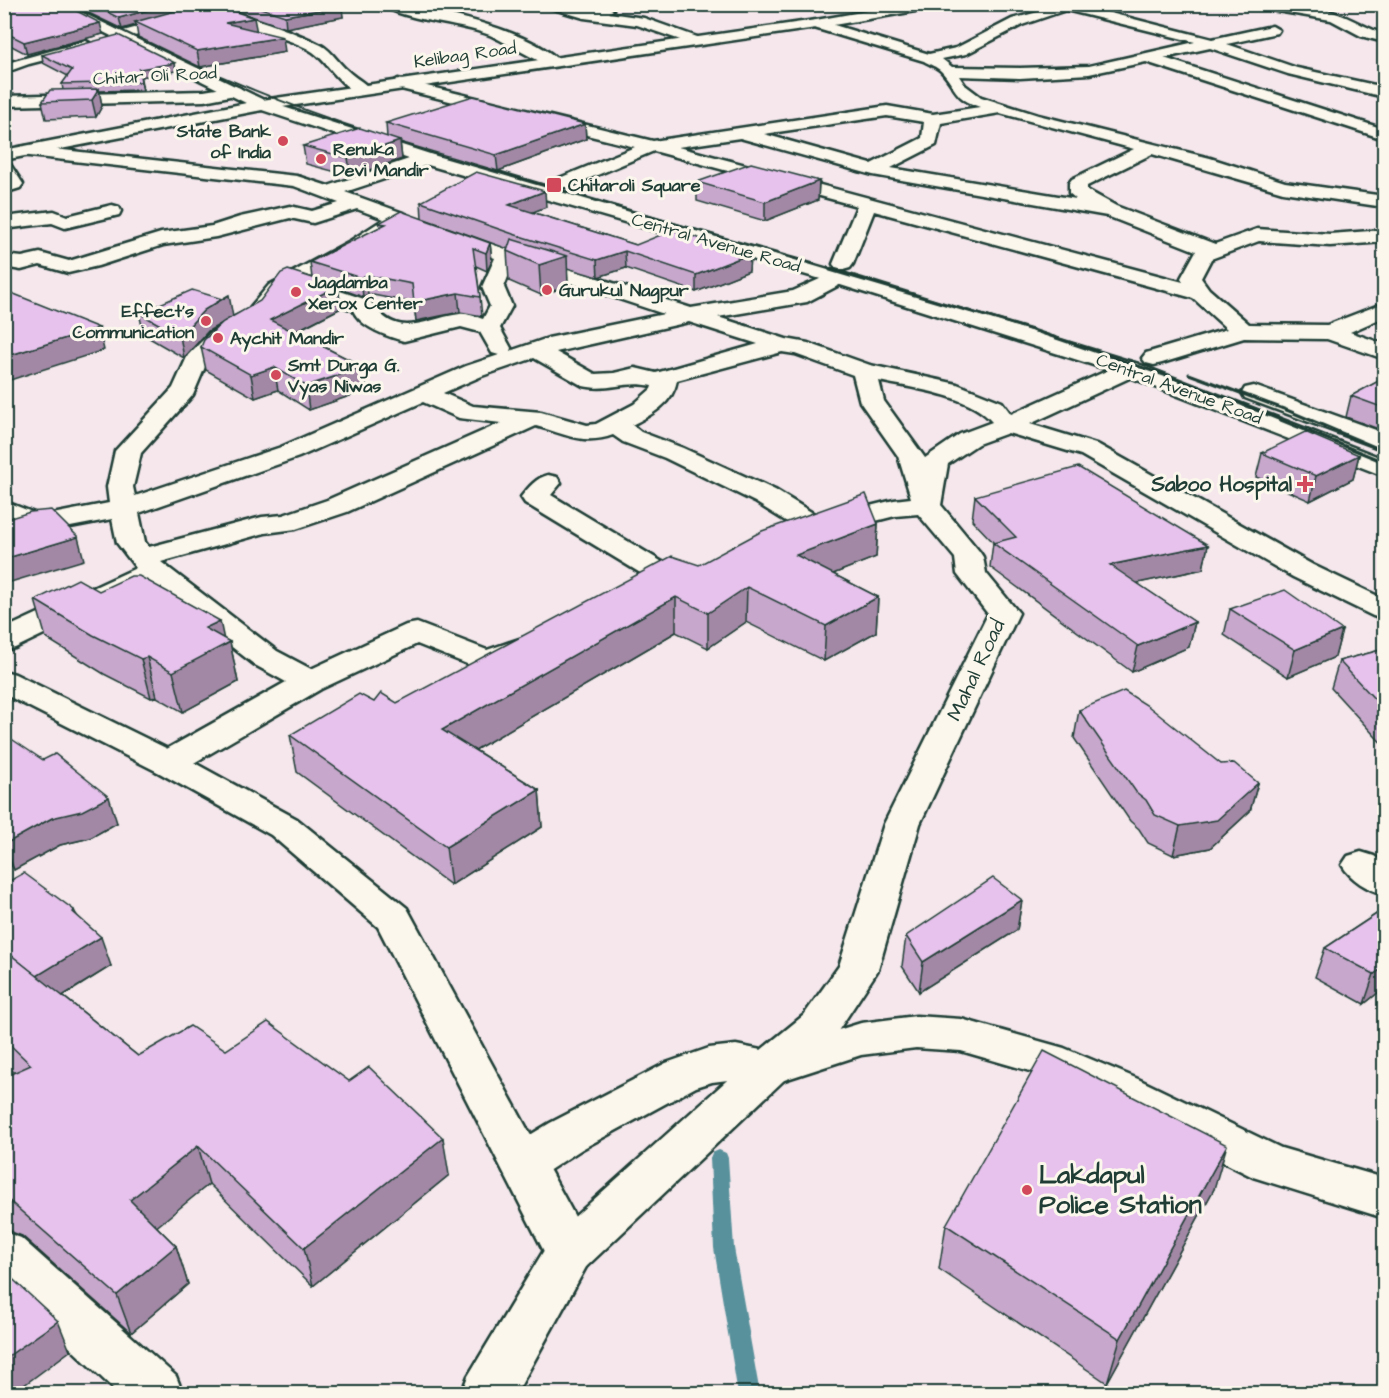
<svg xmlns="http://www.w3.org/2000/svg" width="1389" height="1398" viewBox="0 0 1389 1398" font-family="'Architects Daughter',sans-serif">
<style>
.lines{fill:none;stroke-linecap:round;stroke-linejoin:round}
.stream{fill:#59919b;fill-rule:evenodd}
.minor-casing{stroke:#1f3d34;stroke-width:5}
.tertiary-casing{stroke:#1f3d34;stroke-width:5}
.secondary-casing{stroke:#1f3d34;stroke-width:5}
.primary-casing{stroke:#1f3d34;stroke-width:5}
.minor{fill:#fbf7ec;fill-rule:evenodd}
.tertiary{fill:#fbf7ec;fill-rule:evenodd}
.secondary{fill:#fbf7ec;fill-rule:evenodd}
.primary{fill:#fbf7ec;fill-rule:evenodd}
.rail-far2{stroke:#1f3d34;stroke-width:2}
.rail-far1{stroke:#1f3d34;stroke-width:3}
.rail{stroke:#1f3d34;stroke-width:4}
.wall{fill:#c7a7cb;stroke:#1f3d34;stroke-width:1.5}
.shaded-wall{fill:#a288a5;stroke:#1f3d34;stroke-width:1.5}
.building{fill:#e7c2ec;stroke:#1f3d34;stroke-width:1.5}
.poi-dot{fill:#d1495b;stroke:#fbf7ec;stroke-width:2}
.labels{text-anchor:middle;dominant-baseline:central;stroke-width:6;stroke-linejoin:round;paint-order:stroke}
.far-street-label{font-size:18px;fill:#1f3d34;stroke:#fbf7ec}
.far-poi-label{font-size:18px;font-weight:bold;fill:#1f3d34;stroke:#fbf7ec;text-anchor:start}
.poi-label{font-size:21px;font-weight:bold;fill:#1f3d34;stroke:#fbf7ec;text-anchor:end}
.street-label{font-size:21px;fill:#1f3d34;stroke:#fbf7ec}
.near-poi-label{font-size:26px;font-weight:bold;fill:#1f3d34;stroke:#fbf7ec;text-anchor:start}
</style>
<rect width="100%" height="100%" fill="#f5e7ec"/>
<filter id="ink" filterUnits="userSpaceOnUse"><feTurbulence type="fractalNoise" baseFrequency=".0167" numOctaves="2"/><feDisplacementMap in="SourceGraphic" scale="12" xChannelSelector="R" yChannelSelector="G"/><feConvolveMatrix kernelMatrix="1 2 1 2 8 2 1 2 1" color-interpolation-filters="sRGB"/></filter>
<g filter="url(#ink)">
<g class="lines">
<path class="stream" d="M719,1150L726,1153L728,1158L734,1248L760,1394H738L714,1248L710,1158L712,1153Z"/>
<defs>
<g id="minor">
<path d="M193,4C219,4 297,32 321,45C332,51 339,64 348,71C355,78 364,82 370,89L362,94C340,88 330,64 313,52C284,32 214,26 193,4Z"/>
<path d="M381,4C420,4 535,31 560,62L558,65C545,69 504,40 487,34C462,24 397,19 381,4Z"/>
<path d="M537,4H561L584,10L606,6L613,10L609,13L644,18L700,38L702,41L695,45L637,25L584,18Z"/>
<path d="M1049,4H1075L1212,39L1272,26L1279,30L1277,33L1227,44L1297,68L1384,87V97L1288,74L1210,48L1164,58L1384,129V139L1146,62L1089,74L1020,78L959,76L965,85L981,97L1038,115L1210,158L1285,182L1384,196V207L1283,192L1152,154L1087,186V190L1116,206L1215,244L1257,229L1330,234L1384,230V242L1330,246L1259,241L1211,259L1201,278L1209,289L1249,324L1327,325L1384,303V317L1350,332L1384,344V359L1327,339L1244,338L1162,363L1154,365L1146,363L1142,358L1146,353L1227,329L1193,298L874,211L853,264L850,268L843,270L836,268L833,264L857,206L654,151L569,187H557L554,183L557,179L635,147L393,87L390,84L398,79L653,141L887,106L933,114L980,107C953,98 957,88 941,71C937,67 929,64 924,61L811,27L809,24L811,21H821L929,54L956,48L1012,19L1053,8ZM1066,10L1195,42L1089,66L1020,68L952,67L942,59L966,54L1022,25ZM1000,113L1134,149L1072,179L1069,183V193L1076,199L891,168L936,145L941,123ZM887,116L924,122L922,138L871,164L764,134ZM740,138L873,175L1107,216L1196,251L1181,278L1183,282L678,147Z"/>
<path d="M1252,4C1278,4 1316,5 1341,15C1356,21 1369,29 1384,34V42L1361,36L1331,20L1258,8Z"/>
<path d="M86,41L93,45L91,48L29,64L4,73V64Z"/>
<path d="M235,86L240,88L243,91L240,94L204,101L4,106V96L204,91Z"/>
<path d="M27,146L297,176L328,186L421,155H433L436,159L433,163L345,192L406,214L409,218L364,249L307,280L370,301C398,342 422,319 460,314C467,313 476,317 483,319L490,306L482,287L495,258L441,240L438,236L441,232L448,230L691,308L793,291L831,274L838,272L845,274L848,278L845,282L807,302L718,317L786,339L808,343L870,365L957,384L1002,402L1011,414L1122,364L1130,362L1138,364L1142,369L1138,374L1030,424L1099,445L1313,565L1384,599V619L1373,616L1293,577L1081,455L1008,433L978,444L948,464L941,505L979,551L983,557L986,573L1019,613L920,824L878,970L834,1037L784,1080L769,1085L736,1079L712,1082L696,1087L582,1149L539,1177L523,1182L507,1177L500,1163L507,1149L550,1123L666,1063L709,1048L736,1045L761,1050L804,1015L839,966L884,824L988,614L957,574L955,558L918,514L895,516L821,535L811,533L800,530L755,502L665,458L623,442L613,435C584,446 563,433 536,426L347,512L296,529L265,533L161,562L277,651L311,669L406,625L417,623L487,650L522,638L533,640L538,647L533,654L487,672L417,644L321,689L180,771L168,774L156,771L151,763L156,755L286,682L255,665L150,583L15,648L4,650V629L136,568L117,543L112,519L39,533L4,520V501L42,516L109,503L107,487L115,451L173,388L188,355L210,333L247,311L269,285L350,241L384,219L357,209L313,223L290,218L216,237L163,245L98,266L68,273L40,265L21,270L4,267V255L22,257L40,253L69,261L161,233L212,226L240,217L290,206L312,211L339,203L294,186L21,155L18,151L21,147ZM513,264L664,314L548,338L510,351L511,348L500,328L512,306L504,287ZM291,289L353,310C360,327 386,336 404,341L461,327L480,332L492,353L499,355L466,366L281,447L135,496L133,487L141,453L193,395L207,362L226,343L263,321L283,293ZM689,322L758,344L656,373L635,368L614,373L595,374L556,352ZM782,352L795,354L853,375L860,402L898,456L911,498L894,500L821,518L775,490L683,448L641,432L632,425C651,415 673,404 677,380ZM534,358L583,386C608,392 626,380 652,386L651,389L634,404L596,424L587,425L541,412L473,406L443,393L482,376ZM879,381C911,388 971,395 992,422L960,434L925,458L884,401ZM423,402L459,418L501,423L327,500L283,515L262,517L149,547L145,542L139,513L299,457Z"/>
<path d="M4,163L10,164L23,184L20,188L4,193Z"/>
<path d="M112,205L119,207L121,211L119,215L65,228L52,223L4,229V217L54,211L67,216Z"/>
<path d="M548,475L557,477L561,483L551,495L679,572L684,578C674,592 653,598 637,594L633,588L637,582L647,577L525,503L521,497C529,487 536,478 548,475Z"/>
<path d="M1361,852L1374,856L1384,863V894C1368,890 1351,880 1342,865L1348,856Z"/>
<path d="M4,1232L21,1238L176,1376L183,1394H119L4,1285Z"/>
</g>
<g id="tertiary">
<path d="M224,4H247L117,41L110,37L112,34Z"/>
<path d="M907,4H939L933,8L816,28L262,110L4,160V150L262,100L816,20Z"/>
<path d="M4,671L15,674L180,755L297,819L407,908L586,1237L593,1252L586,1267L569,1273L552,1267L378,927L271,835L156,771L4,694Z"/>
</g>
<path id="secondary" d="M916,1016L961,1019L1064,1048L1138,1079L1281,1148L1384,1178V1218L1253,1177L1106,1103L1037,1073L961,1051L916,1048L861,1055L784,1080L586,1267L516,1394H461L468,1376L552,1237L754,1056L861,1023Z"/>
<g id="primary">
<path d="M47,4H64L268,102L433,155L845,274L1138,364L1384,459V476L1122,374L831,282L421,163L256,108Z"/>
<path d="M1254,386L1384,433V450L1245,398L1242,393L1245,388Z"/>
</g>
</defs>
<use href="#minor" class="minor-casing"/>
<use href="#tertiary" class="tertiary-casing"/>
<use href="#secondary" class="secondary-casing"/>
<use href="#primary" class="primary-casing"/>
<use href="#minor" class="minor"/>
<use href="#tertiary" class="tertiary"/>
<use href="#secondary" class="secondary"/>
<use href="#primary" class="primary"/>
<g class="rail-far2">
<path d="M70,4C168,56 269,100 375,134"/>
<path d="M482,166L835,271"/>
</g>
<g class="rail-far1">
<path d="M830,270L1036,331L1199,387L1384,462"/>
<path d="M1189,374L1289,411L1384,451"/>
</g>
<path class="rail" d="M1381,461L1384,462"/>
</g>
<g class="wall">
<path d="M4,4L103,34L27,54L4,42Z"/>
<path d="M70,4H195V6L256,31L285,52L200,67L138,37L136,25L122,29Z"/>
<path d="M233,4H339L343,17L286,28L234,10Z"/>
<path d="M42,55L175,63L176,71L140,77L143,90L99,91L102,106L96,117L46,119L42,102L63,90L62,84L68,76L43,63Z"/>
<path d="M386,123L585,124L586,139L498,171L400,142L402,159L351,176L306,164L303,146L387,137Z"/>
<path d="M819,181L818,200L765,221L697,201V182Z"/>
<path d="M421,202L546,207L532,212L636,245L750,254L749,271L696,292L626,268L598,277L567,268L568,286L541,295L509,281L507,251L508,249L422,218Z"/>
<path d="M379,223L490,243L492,261L487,271L476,266L480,297L482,316L460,312L416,321L414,303L368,294L363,297L338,288L341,308L295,332L364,367L367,390L309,410L278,390L255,398L206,370L201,347L222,323L208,331L184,358L144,335L139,313L233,316L312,278L310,262L380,227Z"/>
<path d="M1384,378V431L1346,417L1351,396Z"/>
<path d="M1262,453L1359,455L1353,479L1310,501L1256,477Z"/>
<path d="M975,496L1208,545L1203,569L1137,583L1195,622L1189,647L1132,672L990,567L993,543H994L972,520Z"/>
<path d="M878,524L876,557L833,574L878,597L876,632L824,661L746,622L708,648L676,632L475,750L539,790L542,827L451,885L297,772L290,735L374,702L397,703L699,565Z"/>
<path d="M99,591L224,639L230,642L238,682L183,712L157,697L151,698L104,674L46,638L35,600Z"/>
<path d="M1230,609L1342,630L1335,657L1288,677L1224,635Z"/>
<path d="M1384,649V763L1380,760L1384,746L1331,688L1339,661Z"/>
<path d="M1079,710L1221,764L1258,783L1250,811L1210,848L1173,855L1148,843L1139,829L1130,821L1074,738Z"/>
<path d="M4,734L117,823L90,838L60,845L14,870L7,858L4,859Z"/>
<path d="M4,884L74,910L76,914L111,966L63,996L138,1056L226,1050L449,1175L313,1286L209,1184L156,1226L176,1246L188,1284L131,1333L22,1236L14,1233L4,1225V1077L15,1073L4,1063Z"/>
<path d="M1022,900L1017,930L919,992L902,966L906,936Z"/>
<path d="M1384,909V988L1364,1004L1315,977L1325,948Z"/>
<path d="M1214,1189L1107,1383L939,1269L946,1225Z"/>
</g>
<g class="shaded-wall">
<path d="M170,4H195L196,9L135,22L136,25L122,29L119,18Z"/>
<path d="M342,6L343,17L286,28L285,16Z"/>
<path d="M254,18L257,33L225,23Z"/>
<path d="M100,23L103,34L27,54L24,42Z"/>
<path d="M283,37L285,52L200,67L197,51Z"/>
<path d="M175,63L176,71L140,77L143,90L139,69Z"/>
<path d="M99,89L102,106L96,117L92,100Z"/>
<path d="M585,124L586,139L498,171L496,155Z"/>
<path d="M400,141L402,159L351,176L348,158Z"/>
<path d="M819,181L818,200L765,221V202Z"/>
<path d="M545,191L546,207L510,221L509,205Z"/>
<path d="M490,243L492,261L487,271L486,253Z"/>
<path d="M625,251L626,268L598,277L597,260Z"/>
<path d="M750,254L749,271L696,292V275Z"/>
<path d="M567,256L568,286L541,295L539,265Z"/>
<path d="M366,275L368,294L363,297L361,278Z"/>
<path d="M338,286L341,308L274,342L270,320Z"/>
<path d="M458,293L460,312L416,321L414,302Z"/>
<path d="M229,295L233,317L208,331L184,358L180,336L204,310Z"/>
<path d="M99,328L104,350L4,382V357Z"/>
<path d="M274,367L278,390L255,398L251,375Z"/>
<path d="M364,367L367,390L309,410L306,386Z"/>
<path d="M1359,455L1353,479L1310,501L1316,476Z"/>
<path d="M878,524L876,557L795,589L796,555Z"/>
<path d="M78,537L84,560L4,584V559Z"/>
<path d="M1208,545L1203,569L1106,590L1110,565Z"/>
<path d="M747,587L746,622L708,648V613Z"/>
<path d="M676,597V632L446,767L442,730Z"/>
<path d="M878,597L876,632L824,661L826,626Z"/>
<path d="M220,621L225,645L230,642L238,682L183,712L173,672L205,628Z"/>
<path d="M1195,622L1189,647L1132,672L1138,646Z"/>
<path d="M1342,630L1335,657L1288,677L1295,650Z"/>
<path d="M147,657L157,697L151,698L141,659Z"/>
<path d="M1258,783L1250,811L1210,848L1173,855L1180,826Z"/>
<path d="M539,790L542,827L451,885L446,847Z"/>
<path d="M109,797L117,823L90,838L60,845L14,870L5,844L52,818Z"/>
<path d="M1022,900L1017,930L919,992L923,962Z"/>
<path d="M101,937L111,966L46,1006L36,976Z"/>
<path d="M1384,967V988L1364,1004L1374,974Z"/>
<path d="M443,1138L449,1175L313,1286L304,1248Z"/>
<path d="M1227,1145L1214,1189L1107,1383L1120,1339Z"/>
<path d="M198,1146L209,1184L143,1238L130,1200Z"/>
<path d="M176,1246L188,1284L131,1333L117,1295Z"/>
<path d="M58,1321L70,1351L12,1394H4V1359Z"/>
</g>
<g class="building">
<path d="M4,4H63L100,23L24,42L4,32Z"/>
<path d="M91,4H170L119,18Z"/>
<path d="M200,4H213L254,18L225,23L283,37L197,51L135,22Z"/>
<path d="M249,4H339L342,6L285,16Z"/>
<path d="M118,35L175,63L139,69L141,82L62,84L72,70L42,55Z"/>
<path d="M99,89L92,100L42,102L50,90Z"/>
<path d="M473,96L585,124L496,155L386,123Z"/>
<path d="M360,128L400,141L348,158L303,146Z"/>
<path d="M751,163L819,181L765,202L697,182Z"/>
<path d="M476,172L545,191L509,205L636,245L673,230L750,254L696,275L625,251L597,260L513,234L421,202Z"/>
<path d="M401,211L490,243L486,253L473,248L480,297L458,293L414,302L412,284L366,275L361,278L310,262L386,224L379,223Z"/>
<path d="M511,239L567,256L539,265L507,251Z"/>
<path d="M288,270L338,286L270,320L364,367L306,386L274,367L251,375L201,347L204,340L223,322L260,301L281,273Z"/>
<path d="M4,290L99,328L4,357Z"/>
<path d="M192,290L222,299L229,295L204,310L180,336L139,313Z"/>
<path d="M1384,378V408L1351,396Z"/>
<path d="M1305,432L1359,455L1316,476L1262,453Z"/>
<path d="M1078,467L1208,545L1110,565L1195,622L1138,646L993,543L1016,537L975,496Z"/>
<path d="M866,494L878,524L796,555L878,597L826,626L747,587L708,613L676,597L442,730L539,790L446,847L290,735L359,694L374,702L381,693L397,703L672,556L699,565L762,531Z"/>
<path d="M51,510L78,537L4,559V520L30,512Z"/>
<path d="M131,576H139L220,621L205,628L230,642L173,672L147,657L141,659L93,635L35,600L78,579L99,591Z"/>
<path d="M1285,590L1342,630L1295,650L1230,609Z"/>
<path d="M1384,649V709L1339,661Z"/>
<path d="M1124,691L1148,706L1221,764L1234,763L1258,783L1217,820L1180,826L1155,815L1146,800L1136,792L1079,710Z"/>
<path d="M4,734L43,760L55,754L109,797L82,811L52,818L5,844Z"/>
<path d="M24,873L74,910L73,912L101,937L37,976L6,951H4V884Z"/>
<path d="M993,878L1022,900L923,962L906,936Z"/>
<path d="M1384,909V967L1374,974L1325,948Z"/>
<path d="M6,951L138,1056L190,1026L226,1050L268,1022L349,1081L369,1067L443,1138L304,1248L198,1146L130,1200L176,1246L117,1295L7,1199L4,1198V1077L31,1065L4,1039V952Z"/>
<path d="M1044,1051L1227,1145L1120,1339L946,1225Z"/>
<path d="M4,1271L58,1321L4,1359Z"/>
</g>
</g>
<g class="poi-dot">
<circle cx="283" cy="141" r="6"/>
<circle cx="321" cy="159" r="6"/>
<rect x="546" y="177" width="16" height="16" rx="3"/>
<circle cx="547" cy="290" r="6"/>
<circle cx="296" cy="292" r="6"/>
<circle cx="206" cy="321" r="6"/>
<circle cx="218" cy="338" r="6"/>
<circle cx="276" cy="375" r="6"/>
<path d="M1302 475h6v6h6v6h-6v6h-6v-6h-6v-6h6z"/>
<circle cx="1027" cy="1190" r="6"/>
</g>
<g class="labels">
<g class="far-street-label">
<text transform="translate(465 55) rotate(-8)">Kelibag Road</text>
<text transform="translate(155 76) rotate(-3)">Chitar Oli Road</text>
<text transform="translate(716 243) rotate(16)">Central Avenue Road</text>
<text transform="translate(1179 389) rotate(20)">Central Avenue Road</text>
</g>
<g class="far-poi-label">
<text x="271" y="131" text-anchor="end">State Bank<tspan x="271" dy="21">of India</tspan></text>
<text x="333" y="149">Renuka<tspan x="333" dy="21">Devi Mandir</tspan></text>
<text x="568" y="185">Chitaroli Square</text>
<text x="308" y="282">Jagdamba<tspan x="308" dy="21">Xerox Center</tspan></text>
<text x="559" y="290">Gurukul Nagpur</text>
<text x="194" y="311" text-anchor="end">Effect's<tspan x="194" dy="21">Communication</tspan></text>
<text x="230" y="338">Aychit Mandir</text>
<text x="288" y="365">Smt Durga G.<tspan x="288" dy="21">Vyas Niwas</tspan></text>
</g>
<g class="poi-label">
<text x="1292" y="484">Saboo Hospital</text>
</g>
<g class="street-label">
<text transform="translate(976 670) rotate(-65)">Mahal Road</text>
</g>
<g class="near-poi-label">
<text x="1039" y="1175">Lakdapul<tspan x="1039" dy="30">Police Station</tspan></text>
</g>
</g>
<rect width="1389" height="1398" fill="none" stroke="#fbf7ec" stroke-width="24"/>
<rect x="12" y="12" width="1365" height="1374" fill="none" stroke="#1f3d34" stroke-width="2" filter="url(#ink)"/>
</svg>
